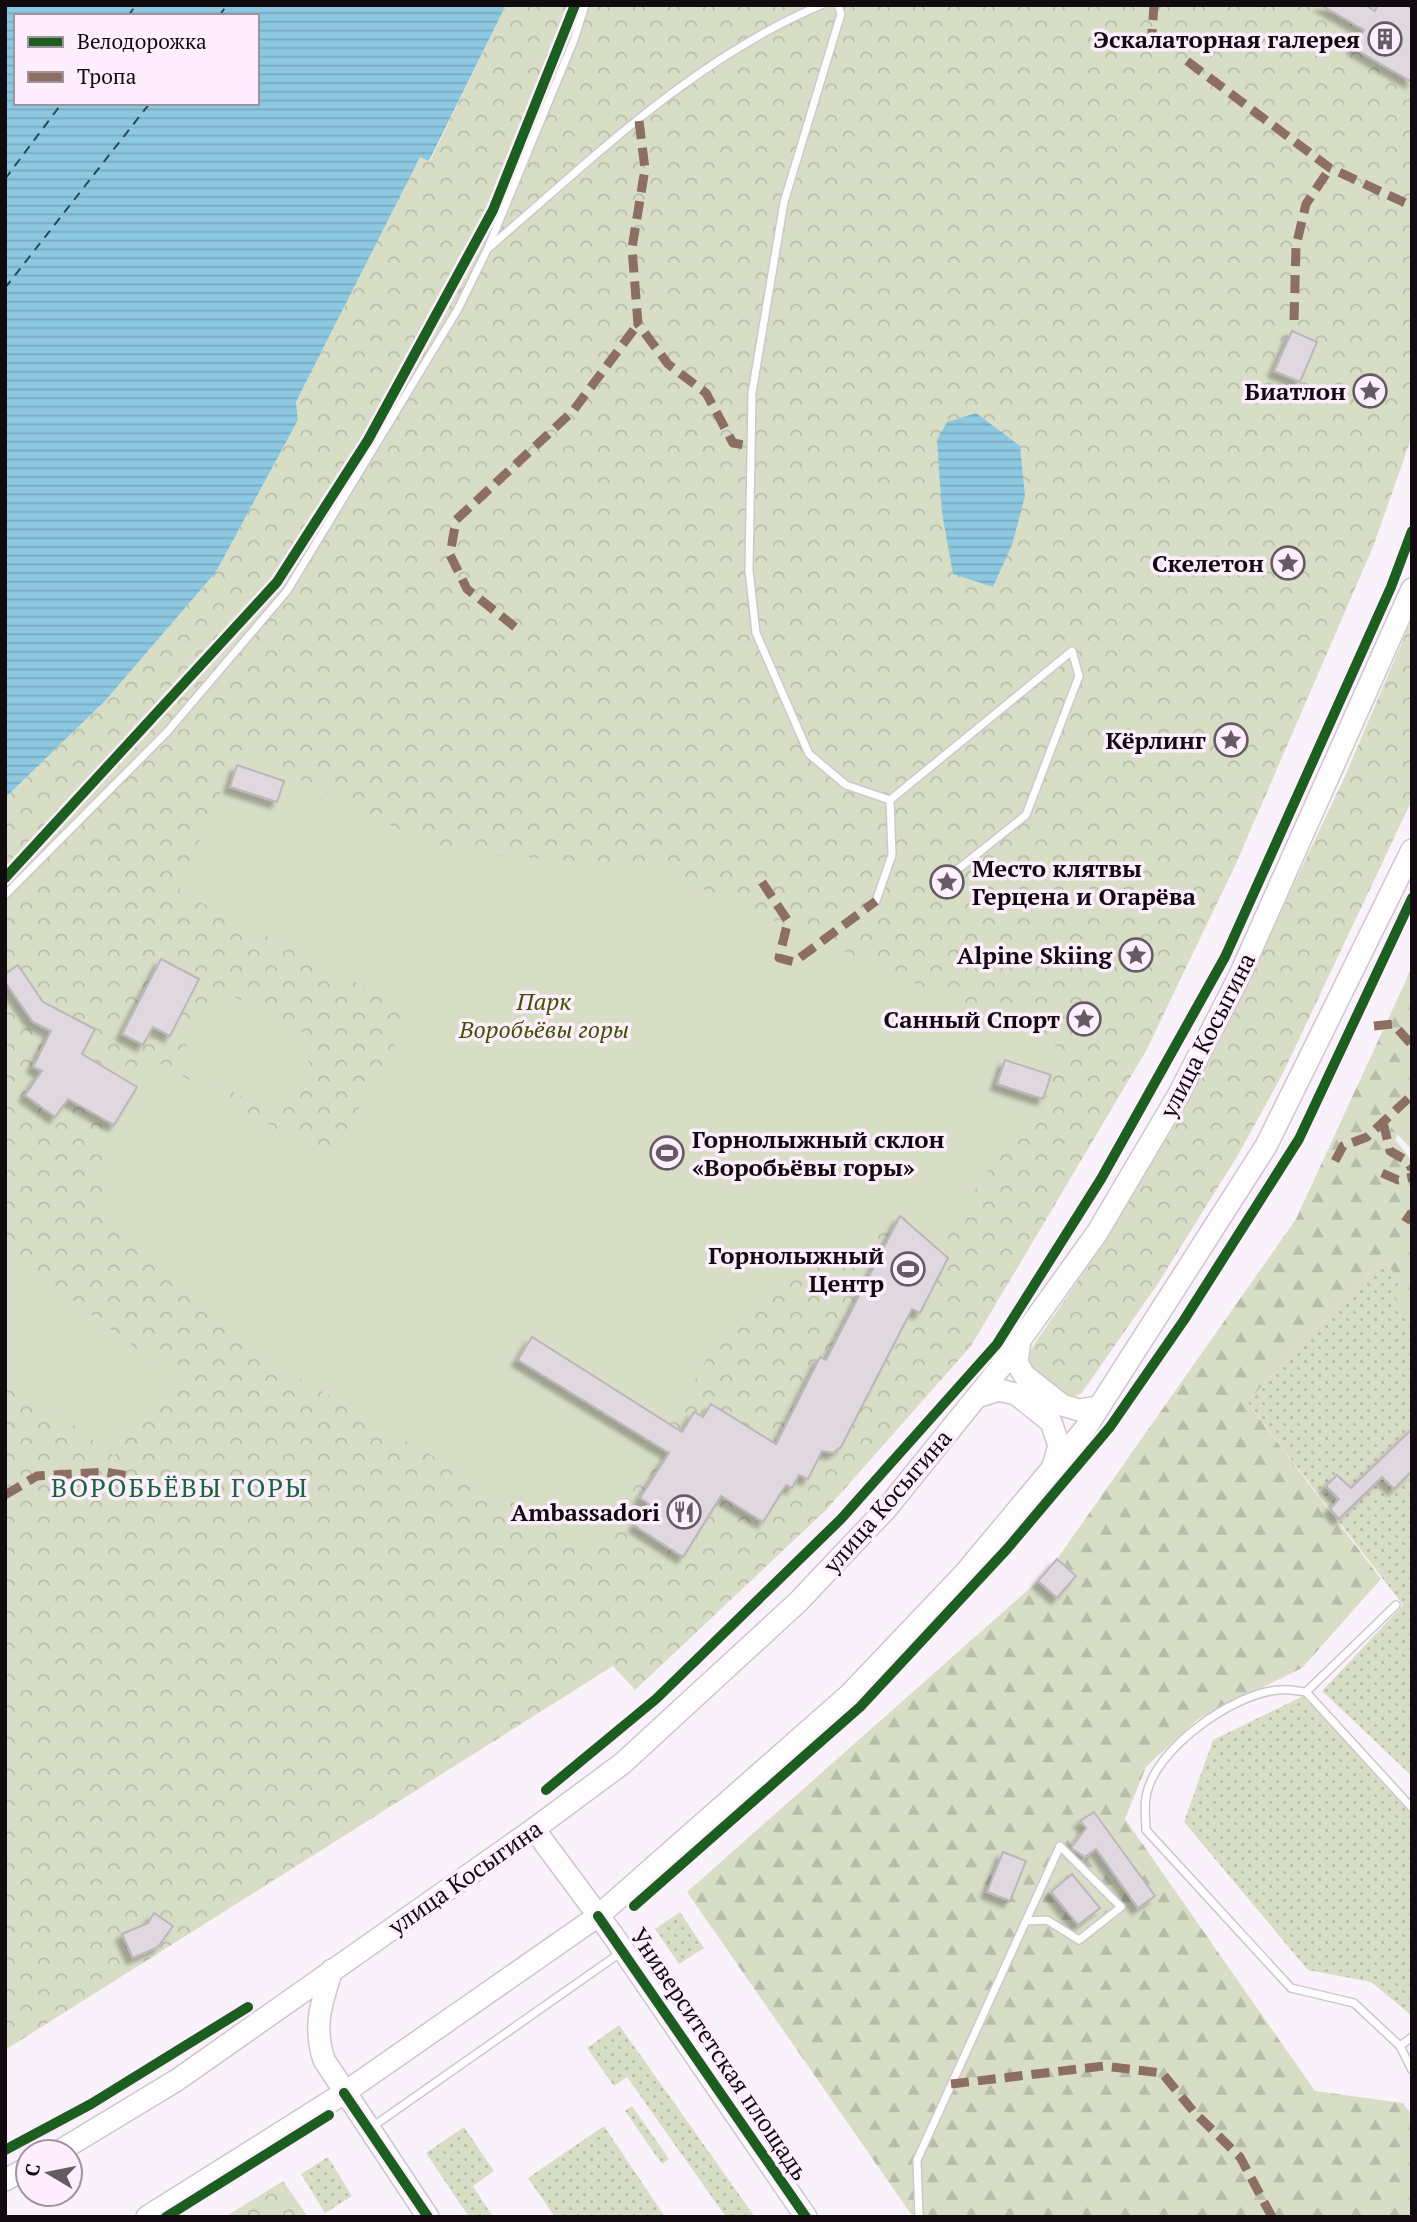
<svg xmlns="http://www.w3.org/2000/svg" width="1417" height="2222" viewBox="0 0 1417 2222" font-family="'PT Serif',serif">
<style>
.grass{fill:url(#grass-dots)}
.forest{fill:url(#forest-firs)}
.park{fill:url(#park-crowns)}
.garden{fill:#d8dec6}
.water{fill:url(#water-rules);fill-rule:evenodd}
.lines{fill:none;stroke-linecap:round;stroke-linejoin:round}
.ferry{stroke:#234b59;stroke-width:2;stroke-dasharray:9 7;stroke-linecap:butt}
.building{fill:#dfd8de;stroke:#bcb6bc;stroke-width:2;filter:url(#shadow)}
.lane-casing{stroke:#cdc7cd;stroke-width:10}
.secondary-casing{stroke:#cdc7cd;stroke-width:24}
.lane{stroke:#fefdfe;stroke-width:7}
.secondary{stroke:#fefdfe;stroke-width:21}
.quiet{stroke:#8d6e63;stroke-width:9;stroke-dasharray:18 9;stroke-linecap:butt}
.cycleway-casing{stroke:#feeefe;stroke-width:15}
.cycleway{stroke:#1b5e20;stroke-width:10}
.labels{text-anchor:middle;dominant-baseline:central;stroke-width:7;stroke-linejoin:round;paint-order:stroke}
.poi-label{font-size:24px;font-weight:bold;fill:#110b10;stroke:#feeefe;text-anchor:end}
.park-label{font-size:24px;font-style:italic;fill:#425402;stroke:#feeefe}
.street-label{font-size:24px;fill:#110b10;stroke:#feeefe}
.neighbourhood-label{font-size:26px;letter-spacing:2px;fill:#17663d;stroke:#feeefe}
</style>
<defs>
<pattern id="grass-dots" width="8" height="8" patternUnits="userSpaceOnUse" patternTransform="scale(1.75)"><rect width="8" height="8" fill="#d8dec6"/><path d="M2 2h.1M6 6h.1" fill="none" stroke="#b8bda9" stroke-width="1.8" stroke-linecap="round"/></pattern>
<pattern id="forest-firs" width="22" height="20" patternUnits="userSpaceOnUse" patternTransform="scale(1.75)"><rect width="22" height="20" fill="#d8dec6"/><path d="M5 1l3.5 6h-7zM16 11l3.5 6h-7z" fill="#b8bda9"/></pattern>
<pattern id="park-crowns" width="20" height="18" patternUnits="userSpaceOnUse" patternTransform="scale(1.75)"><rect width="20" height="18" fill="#d8dec6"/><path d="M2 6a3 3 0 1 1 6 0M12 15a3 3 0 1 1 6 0" fill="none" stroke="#b8bda9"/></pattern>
<pattern id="water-rules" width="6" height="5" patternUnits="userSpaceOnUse" patternTransform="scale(1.75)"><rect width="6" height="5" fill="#8dc8e1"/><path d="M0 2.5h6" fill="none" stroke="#79aac0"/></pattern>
<filter id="shadow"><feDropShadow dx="-6" dy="6" stdDeviation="2" flood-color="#0004"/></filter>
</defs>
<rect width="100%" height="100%" fill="#faf2fa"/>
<g class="grass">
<path d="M1382,1260L1412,1290V1776L1322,1691L1403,1605L1247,1402Z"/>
<path d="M1303,1696L1412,1813L1411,2015L1371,1982L1308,1970L1184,1822L1213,1740Z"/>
<path d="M680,1912L704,1948L679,1964L655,1929Z"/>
<path d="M619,2025L755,2217H726L627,2077L614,2086L587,2048Z"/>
<path d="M632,2106L669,2159L662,2164L625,2111Z"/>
<path d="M604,2126L665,2217H555L528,2178Z"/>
<path d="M464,2127L494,2171L473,2186L493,2217H469L426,2153Z"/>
<path d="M328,2157L352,2196L325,2213L301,2174Z"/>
</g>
<path class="forest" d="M1412,967V1117L1395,1139L1412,1161V1316L1391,1295L1393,1287L1404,1283L1382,1260L1247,1402L1381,1579L1302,1668L1198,1719L1146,1767L1125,1819L1315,2091L1403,2103L1412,2115V2217H913L687,1892L1038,1581L1057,1559L1296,1219Z"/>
<g class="park">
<path d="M506,5H1412V436L1373,547L1235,866L1146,1051L971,1346L826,1510L635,1690L613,1666L5,2050V798L105,701L216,572L298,420L296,402L420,156L430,161Z"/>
<path d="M1412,619V800L1282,1075L1238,1155L1157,1285L1081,1394L1068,1399L1020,1365L1099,1250L1176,1123L1218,1045L1345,776Z"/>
<path d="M283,2181L308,2217H225Z"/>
</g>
<g class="garden">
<path d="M239,749L442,851L654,867L1065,1050L1038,1115L1014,1131L947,1233L902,1207L724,1328L598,1552L238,1343L104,1208L106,1146L154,1060L330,1159L413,1012L179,891Z"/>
<path d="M217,988L319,1041L280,1117L178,1063Z"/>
<path d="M1412,1103V1150L1389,1125Z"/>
<path d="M7,1250L174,1377L114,1456L5,1373Z"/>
</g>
<g class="water">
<path d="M5,5H506L429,161L420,157L296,402L298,420L216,572L105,701L5,798ZM16,16H257V103H16Z"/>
<path d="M976,413L1020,446L1025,496L1012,545L993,587L953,574L942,513L937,440L947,422Z"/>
</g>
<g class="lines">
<g class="ferry">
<path d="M128,16L136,5"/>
<path d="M219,16L227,5"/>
<path d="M5,179L62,103"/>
<path d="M5,288L150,103"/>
</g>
</g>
<g class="building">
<path d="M1321,5H1365L1375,11L1378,5H1406L1412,9V82L1353,48L1364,30Z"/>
<path d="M1292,331L1317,342L1300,382L1274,371Z"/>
<path d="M237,765L284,781L277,802L230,787Z"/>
<path d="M161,959L199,979L170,1036L153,1027L143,1045L122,1034Z"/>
<path d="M18,965L43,1002L95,1029L82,1054L137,1087L114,1125L68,1099L55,1117L25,1095L42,1071L33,1067L51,1031L33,1022L5,982V974Z"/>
<path d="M1005,1060L1051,1075L1043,1099L997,1084Z"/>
<path d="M900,1216L948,1258L920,1313L912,1309L841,1447L833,1453L822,1451L808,1479L799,1475L792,1488L786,1485L763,1522L721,1496L683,1557L635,1526L649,1504L640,1498L669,1453L518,1360L532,1337L682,1432L694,1412L703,1417L711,1404L776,1444L820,1357L826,1360Z"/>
<path d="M1412,1429V1471L1394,1489L1382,1477L1339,1519L1330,1509L1339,1499L1326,1486L1337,1475L1351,1488Z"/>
<path d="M1057,1559L1076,1576L1057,1598L1038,1581Z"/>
<path d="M1094,1812L1155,1896L1138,1908L1096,1849L1085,1857L1071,1848L1086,1828L1080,1821Z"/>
<path d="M1003,1852L1026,1861L1010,1901L987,1892Z"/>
<path d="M1072,1874L1100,1908L1078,1925L1051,1892Z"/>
<path d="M154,1913L173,1926L158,1947L133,1958L122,1934L148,1923Z"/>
</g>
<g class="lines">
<defs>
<g id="lane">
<path d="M838,5L841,14L784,202L752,393L749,570L756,633L809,754L846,785L890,800L1072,651L1079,676L1026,815L957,870"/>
<path d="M491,246C594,157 695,58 821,5"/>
<path d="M5,895L167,732L287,591L458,309L488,248L574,40L585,5"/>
<path d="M876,901L892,855L890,800"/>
<path d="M1306,1692L1396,1605"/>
<path d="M1412,1808L1306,1692C1297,1691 1288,1689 1279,1690C1233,1693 1153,1750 1146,1797C1144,1808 1146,1819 1146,1830L1291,1988L1354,2003L1400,2046L1412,2070"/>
<path d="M1400,2046L1412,2037"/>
<path d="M372,2127L623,1951"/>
<path d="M919,2217L917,2160L1060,1846L1121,1907L1079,1940L1047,1920L1026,1921"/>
</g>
<g id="secondary">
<path d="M1020,1340L1017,1363L1024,1375L1062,1405L1079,1410L1099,1407"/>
<path d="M977,1397L999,1390L1016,1394L1051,1422L1059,1446L1053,1466"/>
<path d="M534,1829L612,1934L806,2217"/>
<path d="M332,1970C321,2003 313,2027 324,2060L428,2217"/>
<path d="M58,2152L177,2080L534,1829L623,1763L798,1602L887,1508L1000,1368L1097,1233L1179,1094L1239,977L1412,589"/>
<path d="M5,2180L28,2168"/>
<path d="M147,2217L344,2093L598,1916L849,1695L965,1573L1085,1429L1266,1146L1412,850"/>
</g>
</defs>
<use href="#lane" class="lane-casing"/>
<use href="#secondary" class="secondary-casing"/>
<use href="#lane" class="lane"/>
<use href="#secondary" class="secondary"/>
<g class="quiet">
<path d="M1151,47L1154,5"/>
<path d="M1187,61L1330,168L1412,206"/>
<path d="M639,121L645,169L632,248L638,324L668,364L706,393L733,443L751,446"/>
<path d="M1294,320L1296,246L1306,204L1330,168"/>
<path d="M515,627L467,589L450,555L456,520L573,411L638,324"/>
<path d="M762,882L788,921L779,958L794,962L876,901"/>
<path d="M1374,1026L1393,1024L1412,1045"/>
<path d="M1383,1122L1390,1151L1407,1161L1412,1169"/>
<path d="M1335,1161L1343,1146L1367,1137L1412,1095"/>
<path d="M1382,1173L1398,1180L1412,1177"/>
<path d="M1405,1222L1412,1212"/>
<path d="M5,1495L37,1476L105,1472L134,1477"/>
<path d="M951,2084L1104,2066L1162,2073L1194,2112L1240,2157L1272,2217"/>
</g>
<defs>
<g id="cycleway">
<path d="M5,878L277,582L368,440L493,210L575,5"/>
<path d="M546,1790L656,1699L841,1519L997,1344L1101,1179L1225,957L1391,587L1412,531"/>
<path d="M634,1906L860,1707L1007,1549L1110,1427L1184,1320L1299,1139L1412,898"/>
<path d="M598,1916L806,2217"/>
<path d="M344,2093L428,2217"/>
<path d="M5,2150L91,2104L248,2007"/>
<path d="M166,2217L329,2115"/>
</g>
</defs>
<use href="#cycleway" class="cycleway-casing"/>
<use href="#cycleway" class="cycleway"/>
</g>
<defs>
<symbol id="building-ring" viewBox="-11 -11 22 22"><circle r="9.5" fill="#feeefe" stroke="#635c62" stroke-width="1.5"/><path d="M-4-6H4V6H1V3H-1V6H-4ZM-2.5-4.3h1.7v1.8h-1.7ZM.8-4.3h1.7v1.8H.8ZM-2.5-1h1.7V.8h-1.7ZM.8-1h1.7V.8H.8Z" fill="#635c62"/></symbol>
<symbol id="sight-ring" viewBox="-11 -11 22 22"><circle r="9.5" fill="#feeefe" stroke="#635c62" stroke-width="1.5"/><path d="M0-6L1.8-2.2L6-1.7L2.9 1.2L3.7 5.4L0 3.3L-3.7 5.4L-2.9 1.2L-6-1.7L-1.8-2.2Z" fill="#635c62"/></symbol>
<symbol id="stadium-ring" viewBox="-11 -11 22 22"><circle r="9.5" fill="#feeefe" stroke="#635c62" stroke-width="1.5"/><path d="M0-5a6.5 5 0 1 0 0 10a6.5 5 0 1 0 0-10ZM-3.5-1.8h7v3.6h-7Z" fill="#635c62"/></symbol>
<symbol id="restaurant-ring" viewBox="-11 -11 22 22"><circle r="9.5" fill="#feeefe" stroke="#635c62" stroke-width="1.5"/><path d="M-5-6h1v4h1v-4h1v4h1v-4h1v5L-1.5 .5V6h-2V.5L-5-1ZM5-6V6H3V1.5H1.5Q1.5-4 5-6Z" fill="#635c62"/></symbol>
</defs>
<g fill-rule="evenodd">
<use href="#building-ring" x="1366" y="20" width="38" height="38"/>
<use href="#sight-ring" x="1351" y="372" width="38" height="38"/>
<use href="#sight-ring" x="1269" y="544" width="38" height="38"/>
<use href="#sight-ring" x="1212" y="721" width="38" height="38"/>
<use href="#sight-ring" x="928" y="863" width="38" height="38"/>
<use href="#sight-ring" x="1117" y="936" width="38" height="38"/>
<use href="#sight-ring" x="1065" y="1000" width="38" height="38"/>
<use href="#stadium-ring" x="648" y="1134" width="38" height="38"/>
<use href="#stadium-ring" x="889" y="1250" width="38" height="38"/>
<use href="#restaurant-ring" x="665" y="1493" width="38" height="38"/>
</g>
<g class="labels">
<g class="poi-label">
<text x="1360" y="39">Эскалаторная галерея</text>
<text x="1346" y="391">Биатлон</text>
<text x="1264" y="563">Скелетон</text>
<text x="1206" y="740">Кёрлинг</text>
<text x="972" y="868" text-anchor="start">Место клятвы<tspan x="972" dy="28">Герцена и Огарёва</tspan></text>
<text x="1112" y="955">Alpine Skiing</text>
<text x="1060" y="1019">Санный Спорт</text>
<text x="692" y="1139" text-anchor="start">Горнолыжный склон<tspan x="692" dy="28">«Воробьёвы горы»</tspan></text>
<text x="884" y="1255">Горнолыжный<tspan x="884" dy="28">Центр</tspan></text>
<text x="660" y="1512">Ambassadori</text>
</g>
<g class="park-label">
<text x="544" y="1001">Парк<tspan x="544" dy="28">Воробьёвы горы</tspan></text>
</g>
<g class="street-label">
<text transform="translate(1207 1035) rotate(-63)">улица Косыгина</text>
<text transform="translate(887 1501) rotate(-49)">улица Косыгина</text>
<text transform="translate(465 1877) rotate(-35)">улица Косыгина</text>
<text transform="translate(720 2054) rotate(56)">Университетская площадь</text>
</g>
<g class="neighbourhood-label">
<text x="180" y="1487">ВОРОБЬЁВЫ ГОРЫ</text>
</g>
</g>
<rect width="1417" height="2222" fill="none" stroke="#110b10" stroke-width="14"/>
<rect x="14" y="14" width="245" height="91" fill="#feeefe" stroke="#9f939f" stroke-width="2"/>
<rect x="28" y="37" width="35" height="10" fill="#1b5e20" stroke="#9f939f" stroke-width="2"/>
<text x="77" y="49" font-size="21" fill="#110b10">Велодорожка</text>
<rect x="28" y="72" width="35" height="10" fill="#8d6e63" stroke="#9f939f" stroke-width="2"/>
<text x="77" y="84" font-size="21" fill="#110b10">Тропа</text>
<g transform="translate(49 2173) rotate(280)"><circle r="33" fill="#feeefe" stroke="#9f939f" stroke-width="2"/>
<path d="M0-5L12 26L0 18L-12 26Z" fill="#635c62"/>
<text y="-10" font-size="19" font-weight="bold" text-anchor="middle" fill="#110b10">С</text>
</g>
</svg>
